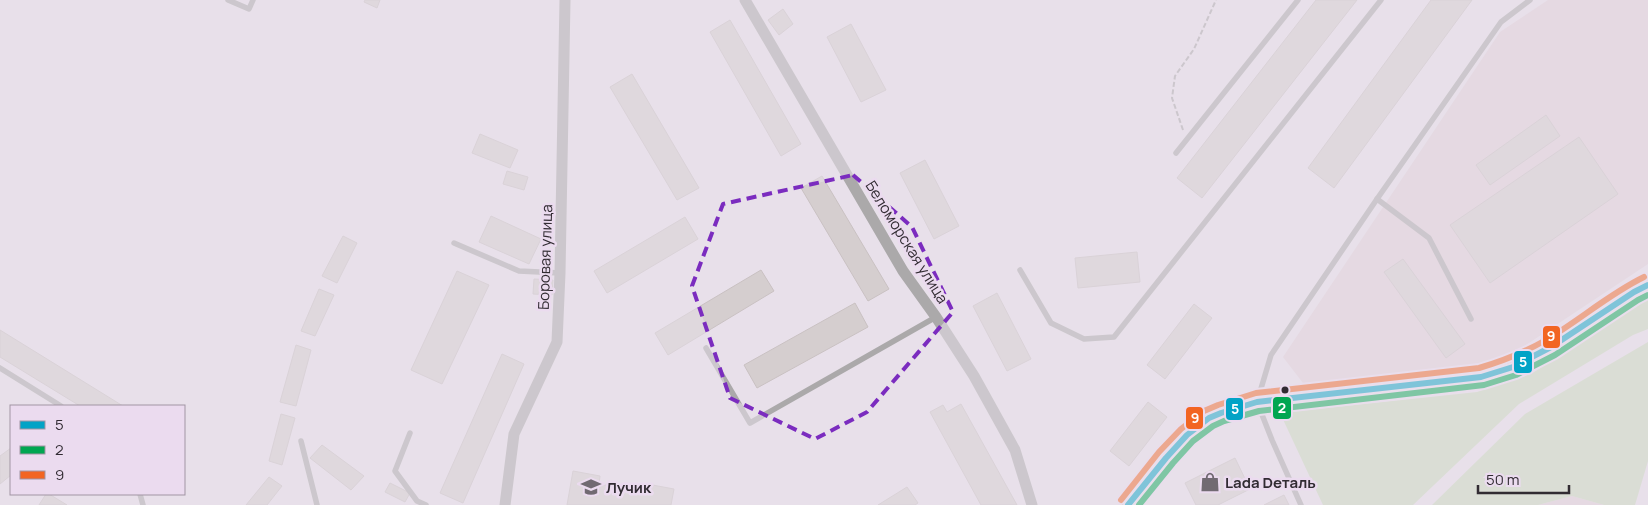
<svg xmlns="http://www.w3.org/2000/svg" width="1648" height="505" viewBox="0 0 1648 505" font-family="Manrope,sans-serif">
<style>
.industrial{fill:#e2d0d9}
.green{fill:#cbd9bd}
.building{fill:#d5cecf;stroke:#c9c1c2}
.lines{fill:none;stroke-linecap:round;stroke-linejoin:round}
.path{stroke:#aca8ab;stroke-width:2;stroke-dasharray:5 2.5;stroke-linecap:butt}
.lane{stroke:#aba9aa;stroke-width:5.5}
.street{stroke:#aba9aa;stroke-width:11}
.secondary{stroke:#aca9aa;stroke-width:16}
.bus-1-casing{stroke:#ebdbef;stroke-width:10}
.bus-2-casing{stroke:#ebdbef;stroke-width:10}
.bus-3-casing{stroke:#ebdbef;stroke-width:10}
.bus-1{stroke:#02a3c6;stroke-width:6}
.bus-2{stroke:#00a651;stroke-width:6}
.bus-3{stroke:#f26522;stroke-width:6}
.marked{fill:none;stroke:#7b2cbf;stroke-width:4;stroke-dasharray:10 6;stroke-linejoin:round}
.bus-dot{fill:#312b32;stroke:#ebdbef;stroke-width:2}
.labels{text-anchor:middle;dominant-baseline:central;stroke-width:5;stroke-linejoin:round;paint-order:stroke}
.street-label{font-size:15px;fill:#312b32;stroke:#ebdbef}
.poi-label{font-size:15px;font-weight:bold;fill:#312b32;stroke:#ebdbef;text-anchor:start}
.line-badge{stroke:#ebdbef;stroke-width:2}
.badge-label{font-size:14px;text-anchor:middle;font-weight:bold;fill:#fff}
</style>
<rect width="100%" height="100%" fill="#e8e0ea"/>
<g class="industrial">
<path d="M1548,0H1648V264L1494,366L1303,383L1283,357L1500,32Z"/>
<path d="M1572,496L1604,505H1538Z"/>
</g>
<g class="green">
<path d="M1648,299V329L1633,335L1519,404L1413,505H1323L1280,413L1477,392L1531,374Z"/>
<path d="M1648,342V461L1635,505H1604L1572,496L1538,505H1432L1525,414Z"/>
</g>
<g class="building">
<path d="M365,0H380L377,8L364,2Z"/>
<path d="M1316,0H1357L1202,198L1177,178Z"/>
<path d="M1431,0H1472L1334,188L1308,168Z"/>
<path d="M783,9L793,24L779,35L768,20Z"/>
<path d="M730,20L801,144L781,156L710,32Z"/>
<path d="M851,24L886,90L861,102L827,37Z"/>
<path d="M632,74L699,188L677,200L610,87Z"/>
<path d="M1546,115L1560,136L1490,185L1476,165Z"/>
<path d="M480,134L518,150L510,168L472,153Z"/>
<path d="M1579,137L1618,194L1490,283L1450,225Z"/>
<path d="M925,160L959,226L934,239L900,173Z"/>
<path d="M507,171L528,177L524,190L503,184Z"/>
<path d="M822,176L889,289L868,301L801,188Z"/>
<path d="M491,216L541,239L529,264L479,242Z"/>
<path d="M685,217L698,239L607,293L594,271Z"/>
<path d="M343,236L357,243L337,283L322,276Z"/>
<path d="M1137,252L1140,282L1078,288L1075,258Z"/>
<path d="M1403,259L1465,344L1446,358L1384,272Z"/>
<path d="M761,270L774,291L668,355L655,333Z"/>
<path d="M457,271L489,285L442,384L411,370Z"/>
<path d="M534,279L553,280L552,295L533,294Z"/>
<path d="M319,289L334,295L315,336L301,331Z"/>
<path d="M997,293L1031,359L1007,371L973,306Z"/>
<path d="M855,303L868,327L757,388L744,365Z"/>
<path d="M1194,304L1212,318L1165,379L1147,365Z"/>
<path d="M0,330L123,406H80L0,357Z"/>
<path d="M296,345L311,350L296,406L280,402Z"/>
<path d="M502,354L524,364L463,503L440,493Z"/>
<path d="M1148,402L1167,417L1129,466L1110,451Z"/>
<path d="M961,404L1017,505H981L930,412L943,405L947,412Z"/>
<path d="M281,414L295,418L282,465L269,461Z"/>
<path d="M322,445L364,476L351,490L310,458Z"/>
<path d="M11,448V475L0,484V456Z"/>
<path d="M1235,458L1250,489L1218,505H1196L1185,483Z"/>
<path d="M573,471L600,476L599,484L646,492L647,484L674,489L671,505H567Z"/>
<path d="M269,477L282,486L267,505H246Z"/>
<path d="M390,483L410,493L405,502L385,492Z"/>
<path d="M907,487L918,503L915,505H878Z"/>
<path d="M46,494H49L67,505H39Z"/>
<path d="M1284,495L1289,505H1264Z"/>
</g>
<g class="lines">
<path class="path" d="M1183,130L1172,98L1175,76L1194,49L1216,0"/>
<g class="lane">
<path d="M228,0L249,9L253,0"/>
<path d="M1176,153L1298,0"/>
<path d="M1377,199L1429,238L1471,319"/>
<path d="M454,243L519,271L560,273"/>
<path d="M1020,270L1051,323L1084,339L1114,337L1381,0"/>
<path d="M706,348L750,423L936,317"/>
<path d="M0,368L61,406"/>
<path d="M410,433L395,471L417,501L426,505"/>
<path d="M301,441L317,505"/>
<path d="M140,494L143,505"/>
<path d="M1301,505L1272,440L1257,402L1271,355L1377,199L1501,22L1530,0"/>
</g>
<g class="street">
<path d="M745,0L903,271L936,317L974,376L1015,450L1032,505"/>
<path d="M505,505L514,434L557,342L560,273L565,0"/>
</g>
<path class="secondary" d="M1128,505C1149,479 1181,434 1209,418C1224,410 1242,407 1257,402L1481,377L1513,367L1551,347L1634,292L1648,285"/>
<defs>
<path id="bus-1" d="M1128,505L1166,458L1187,435L1209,418L1221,413L1257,402L1481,377L1513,367L1551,347L1634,292L1648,285"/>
<path id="bus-2" d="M1139,505L1173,463L1193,441L1213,426L1224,421L1259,411L1484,385L1516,375L1555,355L1638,300L1648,295"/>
<path id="bus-3" d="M1121,500L1159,452L1181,429L1204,411L1218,405L1256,393L1479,368C1503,361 1525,352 1546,340C1580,320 1609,294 1644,277"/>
</defs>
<use href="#bus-1" class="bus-1-casing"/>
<use href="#bus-2" class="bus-2-casing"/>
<use href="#bus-3" class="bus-3-casing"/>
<use href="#bus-1" class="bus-1"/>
<use href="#bus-2" class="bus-2"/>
<use href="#bus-3" class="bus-3"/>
</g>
<path d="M0 0H1648V505H0ZM853,175L912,227L953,312L867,412L815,439L730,398L692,286L723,204Z" fill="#e8e0ea" fill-opacity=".55" fill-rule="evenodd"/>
<path class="marked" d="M853,175L912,227L953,312L867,412L815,439L730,398L692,286L723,204Z"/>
<defs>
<symbol id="shop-bare" viewBox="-9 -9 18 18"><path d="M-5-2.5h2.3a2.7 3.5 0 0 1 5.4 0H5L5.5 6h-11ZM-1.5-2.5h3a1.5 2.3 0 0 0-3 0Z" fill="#716a72" stroke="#ebdbef" stroke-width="2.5" paint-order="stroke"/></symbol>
<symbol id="school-bare" viewBox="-9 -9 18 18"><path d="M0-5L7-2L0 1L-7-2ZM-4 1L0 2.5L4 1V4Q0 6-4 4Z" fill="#716a72" stroke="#ebdbef" stroke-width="2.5" paint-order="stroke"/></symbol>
</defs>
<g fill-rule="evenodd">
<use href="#shop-bare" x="1196" y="468" width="28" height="28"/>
<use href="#school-bare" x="577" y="473" width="28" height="28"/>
</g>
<circle class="bus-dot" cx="1285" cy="390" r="4.5"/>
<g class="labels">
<g class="street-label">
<text transform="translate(907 242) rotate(58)">Беломорская улица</text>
<text transform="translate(545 257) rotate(-88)">Боровая улица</text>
</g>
<g class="poi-label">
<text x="1225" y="482">Lada Dеталь</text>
<text x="606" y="487">Лучик</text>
</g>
</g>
<g class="line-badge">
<rect x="1542" y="325" width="19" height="24" rx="5" fill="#f26522"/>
<rect x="1513" y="350" width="20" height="24" rx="5" fill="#02a3c6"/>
<rect x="1272" y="396" width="20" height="24" rx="5" fill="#00a651"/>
<rect x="1225" y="397" width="19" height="24" rx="5" fill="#02a3c6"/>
<rect x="1185" y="406" width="19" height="24" rx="5" fill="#f26522"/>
</g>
<g class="badge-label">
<text x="1551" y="341">9</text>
<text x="1523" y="367">5</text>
<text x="1282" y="413">2</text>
<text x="1235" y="414">5</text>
<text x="1195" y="423">9</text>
</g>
<rect x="10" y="405" width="175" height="90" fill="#ebdbef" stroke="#a195a3"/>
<rect x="20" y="421" width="25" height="8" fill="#02a3c6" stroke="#a195a3"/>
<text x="55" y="430" font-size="15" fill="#312b32">5</text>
<rect x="20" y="446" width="25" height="8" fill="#00a651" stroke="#a195a3"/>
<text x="55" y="455" font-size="15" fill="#312b32">2</text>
<rect x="20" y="471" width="25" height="8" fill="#f26522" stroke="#a195a3"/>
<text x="55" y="480" font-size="15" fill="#312b32">9</text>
<path d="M1478 485v8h91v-8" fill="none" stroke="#312b32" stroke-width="2.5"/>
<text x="1486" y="485" font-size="15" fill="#312b32" stroke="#ebdbef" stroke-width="4" paint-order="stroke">50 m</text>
</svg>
